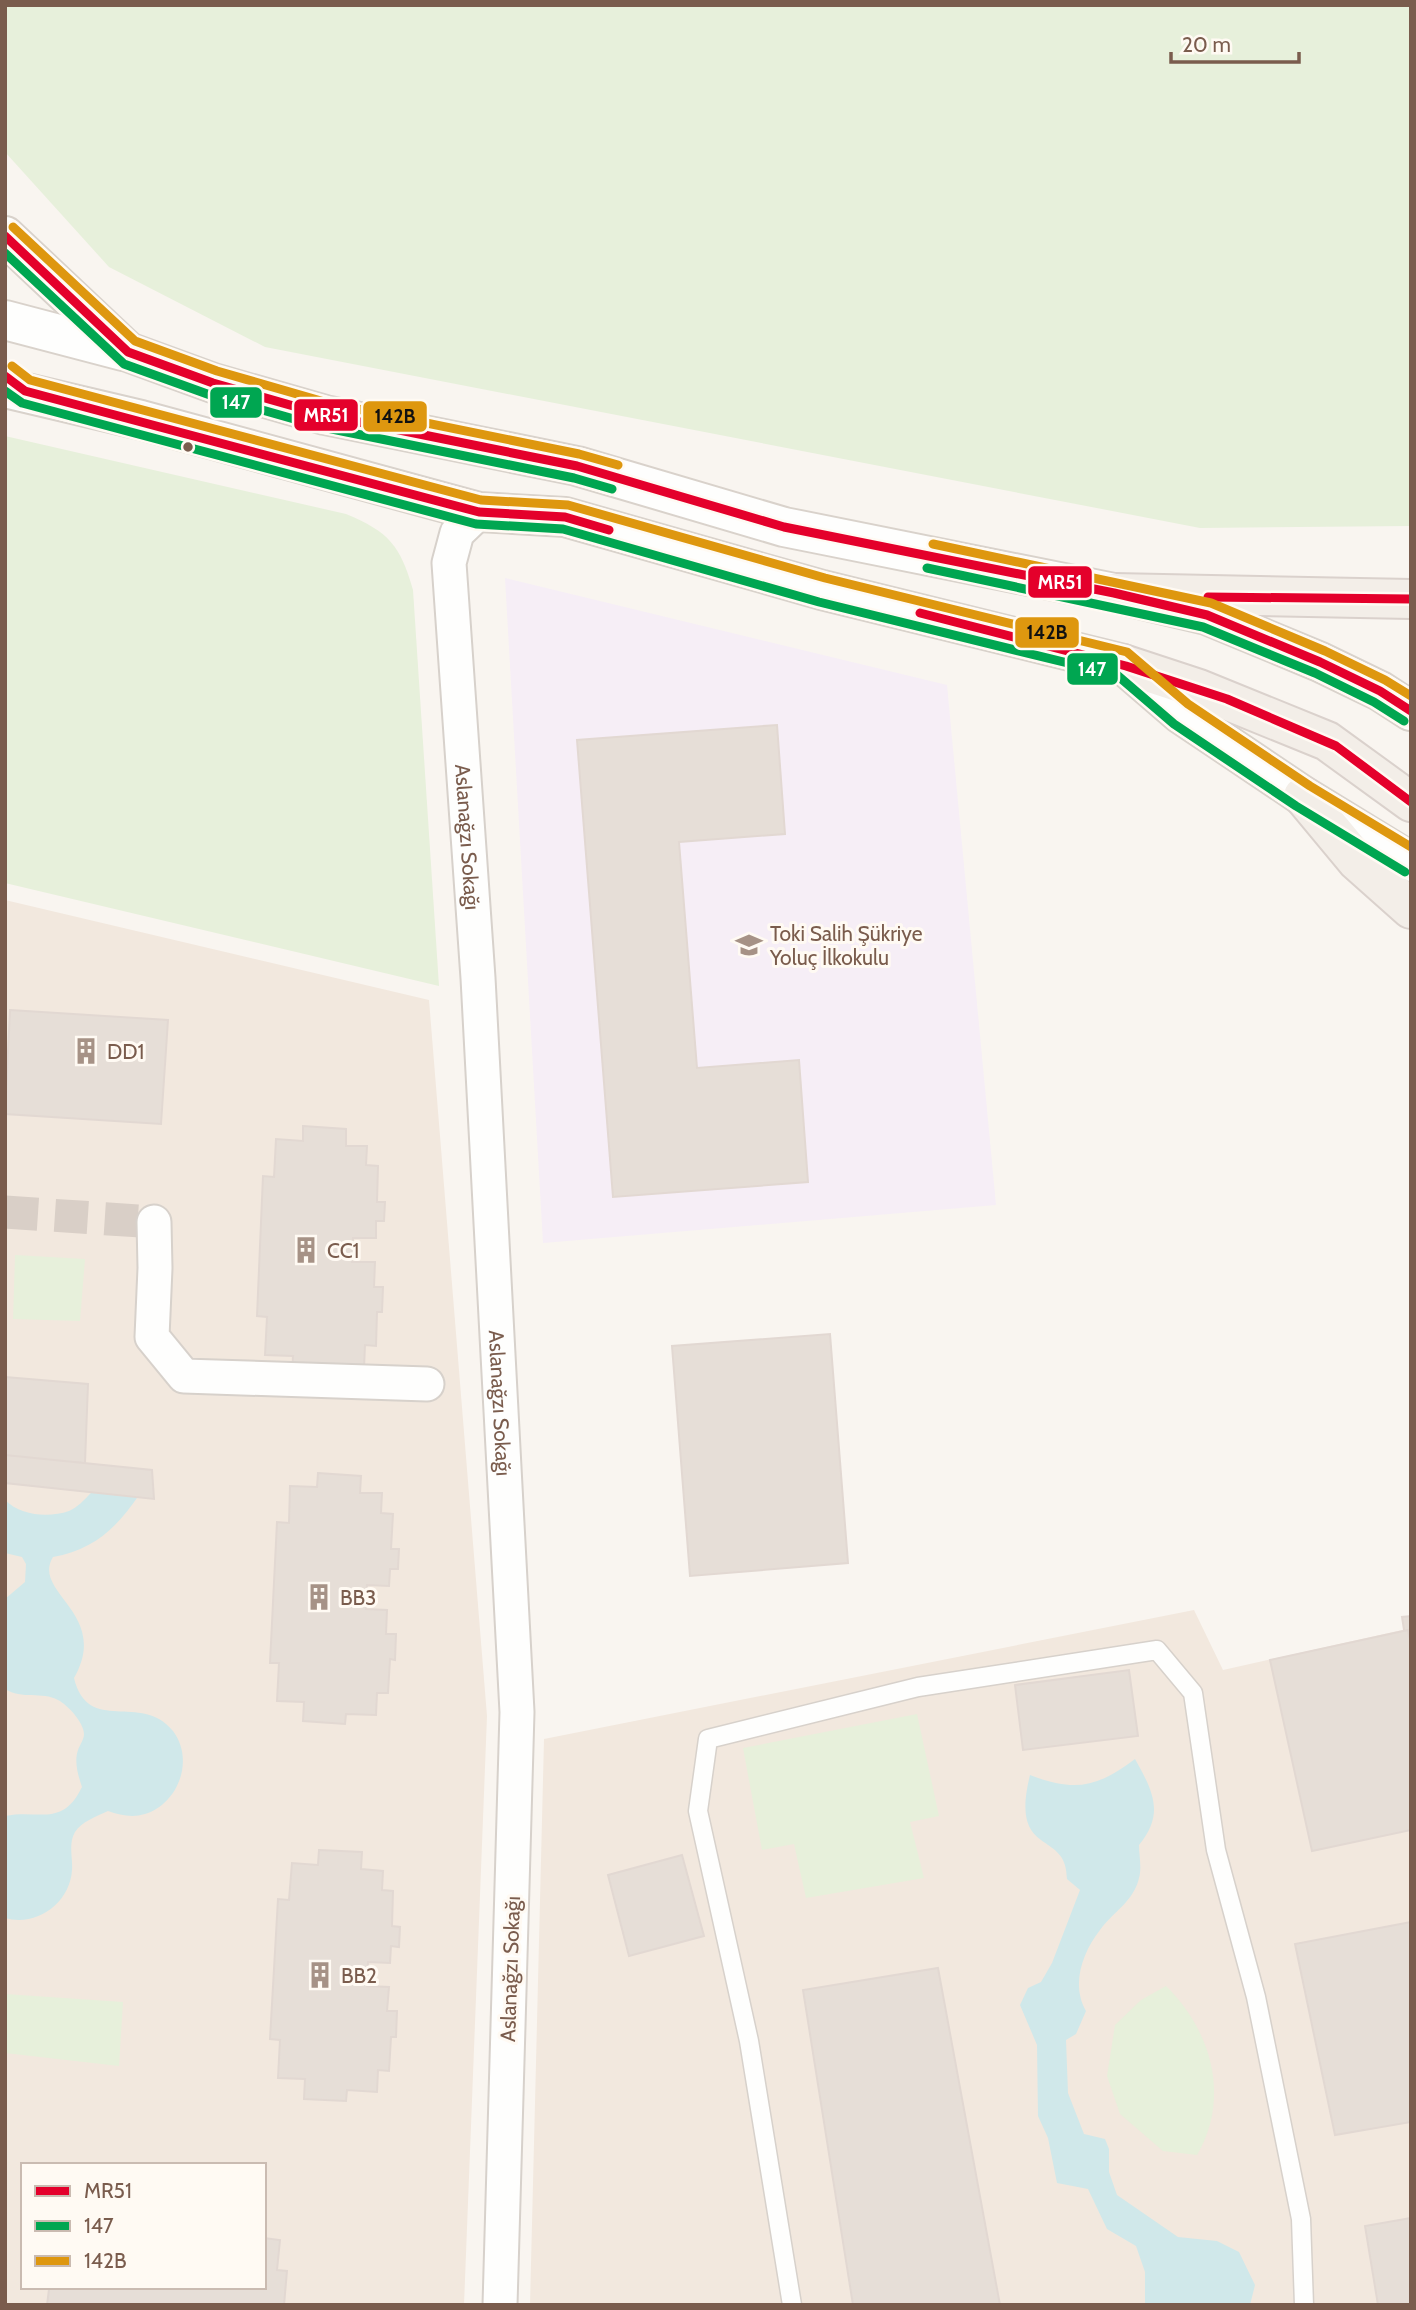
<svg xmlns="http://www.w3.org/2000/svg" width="1416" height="2310" viewBox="0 0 1416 2310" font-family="Cabin,sans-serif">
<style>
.residential{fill:#f2e8de;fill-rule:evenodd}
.education{fill:#f6eef6}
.green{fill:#e7f0db}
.water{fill:#d0e8ea}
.building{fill:#e6ded7;stroke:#e2d8d2;stroke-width:2}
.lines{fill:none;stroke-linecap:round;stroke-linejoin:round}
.street-tunnel{stroke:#d9cfc7;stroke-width:33;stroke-dasharray:33 17;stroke-linecap:butt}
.lane-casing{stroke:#d7d1cb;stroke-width:21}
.street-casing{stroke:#d7d1cb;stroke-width:37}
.secondary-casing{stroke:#d9d2cb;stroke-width:42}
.primary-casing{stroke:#dad1cc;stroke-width:42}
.lane{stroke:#fefefd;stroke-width:18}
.street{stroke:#fefefd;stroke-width:33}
.secondary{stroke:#fefefd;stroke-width:38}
.primary{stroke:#f3eee8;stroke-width:38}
.bus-1-casing{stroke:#fffaf3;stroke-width:14}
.bus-2-casing{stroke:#fffaf3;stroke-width:14}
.bus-3-casing{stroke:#fffaf3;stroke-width:14}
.bus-1{stroke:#e4002b;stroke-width:9}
.bus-2{stroke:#00a651;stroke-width:9}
.bus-3{stroke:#de970f;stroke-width:9}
.bus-dot{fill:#7a5c4d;stroke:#fffaf3;stroke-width:2.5}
.labels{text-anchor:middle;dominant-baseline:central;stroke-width:6;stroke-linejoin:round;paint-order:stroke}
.street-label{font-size:21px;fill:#7a5c4d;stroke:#fffaf3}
.poi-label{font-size:21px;fill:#7a5c4d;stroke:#fffaf3;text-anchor:start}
.line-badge{stroke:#fffaf3;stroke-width:2.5}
.badge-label{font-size:19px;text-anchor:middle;font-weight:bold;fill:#fff}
.pale-badge-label{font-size:19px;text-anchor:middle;font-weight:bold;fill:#111}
</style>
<rect width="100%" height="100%" fill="#f9f5f0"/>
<g class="residential">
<path d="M5,900L429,1000L487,1716L464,2305H5ZM23,2165H264V2287H23Z"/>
<path d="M1194,1610L1223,1670L1411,1628V2305H530L544,1739Z"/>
</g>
<path class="education" d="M505,578L947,685L996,1205L543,1243Z"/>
<g class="green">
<path d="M5,5H1411V526L1200,528L265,347L109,267L5,152Z"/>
<path d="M5,436L346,514C389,532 400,545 413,590L439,986L5,883Z"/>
<path d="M15,1255L85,1259L80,1321L13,1319Z"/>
<path d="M917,1714L939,1816L910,1822L924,1878L806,1898L794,1844L762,1850L743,1748Z"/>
<path d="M1166,1986C1211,2030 1231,2097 1197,2155L1163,2151L1120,2114L1107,2076L1115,2025L1141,2000Z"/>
<path d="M5,1994L123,2002L119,2066L5,2053Z"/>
</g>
<g class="water">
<path d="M91,1493L139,1495C117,1528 93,1550 53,1557C31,1593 111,1613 74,1678C88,1736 141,1691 173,1731C195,1760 178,1804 145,1814C132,1818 120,1815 108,1811C97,1816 81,1822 75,1832C68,1844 73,1858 72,1870C70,1903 37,1927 5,1918V1816C39,1809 62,1828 82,1787C78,1775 74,1762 78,1750C80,1745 84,1739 84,1734C84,1723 68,1705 58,1700C42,1691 22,1700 5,1689V1599L25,1582L26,1564L22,1557L5,1553V1500C21,1516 49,1518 69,1511C77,1508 85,1499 91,1493Z"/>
<path d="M1135,1759C1153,1791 1165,1814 1139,1845C1139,1855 1142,1868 1139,1878C1134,1901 1113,1912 1100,1930C1082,1953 1071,1985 1086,2011L1076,2034L1066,2040L1068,2093L1084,2134L1105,2139L1109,2149V2172L1117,2195L1178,2237L1217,2241L1239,2252L1255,2285L1250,2305H1145V2272L1136,2246L1107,2229L1088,2189L1057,2183L1048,2138L1038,2116L1037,2045L1020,2005L1028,1988L1041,1982L1052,1963L1080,1890L1067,1879C1067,1828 1009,1860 1030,1775C1074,1792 1097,1788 1135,1759Z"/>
</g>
<g class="building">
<path d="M777,725L785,834L679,842L697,1068L799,1060L808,1182L613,1197L577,740Z"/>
<path d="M10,1010L168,1020L161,1124L5,1114Z"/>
<path d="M303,1126L346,1129V1146H367L366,1165L378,1166L377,1202H385L384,1221H376V1238H353L352,1262H375L374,1287H383L382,1312H377L376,1346L365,1345L364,1368L292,1375L293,1356L265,1355L267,1317L257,1316L263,1176L274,1177L276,1139L303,1141Z"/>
<path d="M830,1334L848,1563L690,1576L672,1346Z"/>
<path d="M5,1377L88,1384L85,1463L5,1459Z"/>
<path d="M5,1455L152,1470L154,1499L5,1483Z"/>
<path d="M318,1473L361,1476L360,1493H382L381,1513L393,1514L391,1549H399L398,1569H390L389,1586L367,1585L366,1609L387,1610L386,1634H396L395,1660L390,1659L388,1693H377L376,1715L346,1714L345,1724L303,1721L304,1702L277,1701L279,1663H270L277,1522L289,1523L290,1486L317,1487Z"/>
<path d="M1411,1616V1675L1402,1617Z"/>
<path d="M1408,1630L1411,1644V1830L1312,1851L1270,1660Z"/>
<path d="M1129,1670L1138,1736L1023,1750L1015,1685Z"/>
<path d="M319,1850L362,1852L361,1869L383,1871L382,1890L393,1891L392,1926L400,1927L399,1947L391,1946L390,1963L368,1962L367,1986L389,1987L387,2011H397L396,2037H391L389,2071L378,2070L377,2092L347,2090L346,2101L304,2099L305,2079L278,2078L280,2040L270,2039L278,1899L289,1900L292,1863L318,1865Z"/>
<path d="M682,1855L704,1936L629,1956L608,1875Z"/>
<path d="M1411,1922V2122L1335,2135L1295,1944Z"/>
<path d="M938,1968L1000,2305H853L803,1990Z"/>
<path d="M1411,2218V2305H1378L1365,2226Z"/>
<path d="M264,2238L280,2240L277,2270L287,2271L284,2305H47L49,2289L35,2288L264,2287Z"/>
</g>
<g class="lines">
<path class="street-tunnel" d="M5,1212L154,1222"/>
<defs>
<path id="lane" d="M792,2305L749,2041L698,1811L708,1739L918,1687L1157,1650L1193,1693L1216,1850L1256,1997L1301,2219L1304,2305"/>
<g id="street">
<path id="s1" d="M479,512L457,533L449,563L478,978L517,1712L500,2305"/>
<path d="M154,1222L155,1268L152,1337L184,1376L427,1384"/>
</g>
<g id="secondary">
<path d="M5,236L128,352L213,383L325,415L577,466L784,527L1114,593L1207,615L1320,662L1380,691L1411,711"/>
<path d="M5,320L123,351"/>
<path d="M5,388L141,420L479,512L565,517L822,590L1123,664L1181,714L1303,796L1411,862"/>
</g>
<g id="primary">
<path d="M1114,593L1411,599"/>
<path d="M1123,664L1199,689L1327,741L1411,802"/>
<path d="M1303,796L1357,861L1411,909"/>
</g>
</defs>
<use href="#lane" class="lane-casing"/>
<use href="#street" class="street-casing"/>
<use href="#secondary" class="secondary-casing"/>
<use href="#primary" class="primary-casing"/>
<use href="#lane" class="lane"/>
<use href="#street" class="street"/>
<use href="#secondary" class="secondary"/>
<use href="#primary" class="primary"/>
<defs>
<g id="bus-1">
<path d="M5,236L128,352L213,383L325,415L577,466L784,527L1114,593L1207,615L1320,662L1380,691L1411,711"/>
<path d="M5,376L25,391L479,512L565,517L609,530"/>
<path d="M1208,597L1411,599"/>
<path d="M920,613L1126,666L1227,699L1336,746L1411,802"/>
</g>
<g id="bus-2">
<path d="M5,253L124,364L210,395L322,427L574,478L612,489"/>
<path d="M5,391L22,403L476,524L563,529L819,602L1117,675L1174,724L1296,806L1405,872"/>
<path d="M927,568L1203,627L1315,673L1374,702L1404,721"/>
</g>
<g id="bus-3">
<path d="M13,227L135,341L217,371L328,403L579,454L618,465"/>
<path d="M12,366L30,380L481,500L568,505L825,578L1127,652L1188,704L1310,786L1411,847"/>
<path d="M933,544L1211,603L1325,651L1385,680L1411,696"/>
</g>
</defs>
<use href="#bus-1" class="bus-1-casing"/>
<use href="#bus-2" class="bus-2-casing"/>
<use href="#bus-3" class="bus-3-casing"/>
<use href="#bus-1" class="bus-1"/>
<use href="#bus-2" class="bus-2"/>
<use href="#bus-3" class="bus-3"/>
</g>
<defs>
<symbol id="school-bare" viewBox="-9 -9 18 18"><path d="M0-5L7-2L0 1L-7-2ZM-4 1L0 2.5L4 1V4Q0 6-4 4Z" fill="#a69286" stroke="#fffaf3" stroke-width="2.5" paint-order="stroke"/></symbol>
<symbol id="building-bare" viewBox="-9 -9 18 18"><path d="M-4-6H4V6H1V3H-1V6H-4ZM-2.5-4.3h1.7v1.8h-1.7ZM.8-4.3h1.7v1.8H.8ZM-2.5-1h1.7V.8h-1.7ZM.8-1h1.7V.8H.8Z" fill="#a69286" stroke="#fffaf3" stroke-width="2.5" paint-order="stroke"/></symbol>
</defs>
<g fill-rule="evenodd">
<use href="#school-bare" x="730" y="926" width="38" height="38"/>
<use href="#building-bare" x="67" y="1032" width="38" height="38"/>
<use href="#building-bare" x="287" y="1231" width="38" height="38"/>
<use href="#building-bare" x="300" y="1578" width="38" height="38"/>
<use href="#building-bare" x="301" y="1956" width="38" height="38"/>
</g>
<circle class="bus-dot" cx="188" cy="447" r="6"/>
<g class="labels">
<g class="street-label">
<text stroke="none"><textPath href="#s1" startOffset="336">Aslanağzı Sokağı</textPath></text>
<text stroke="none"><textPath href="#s1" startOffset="903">Aslanağzı Sokağı</textPath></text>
<text transform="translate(510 1969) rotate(-88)">Aslanağzı Sokağı</text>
</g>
<g class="poi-label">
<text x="770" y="933">Toki Salih Şükriye<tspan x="770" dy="24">Yoluç İlkokulu</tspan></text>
<text x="107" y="1051">DD1</text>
<text x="327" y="1250">CC1</text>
<text x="340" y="1597">BB3</text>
<text x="341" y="1975">BB2</text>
</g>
</g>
<g class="line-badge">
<rect x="209" y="386" width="54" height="33" rx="7" fill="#00a651"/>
<rect x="293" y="398" width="66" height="34" rx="7" fill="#e4002b"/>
<rect x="362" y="400" width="66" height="33" rx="7" fill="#de970f"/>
<rect x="1027" y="565" width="66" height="34" rx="7" fill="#e4002b"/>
<rect x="1014" y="616" width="66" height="33" rx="7" fill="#de970f"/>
<rect x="1066" y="652" width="53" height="34" rx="7" fill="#00a651"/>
</g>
<g class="badge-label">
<text x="236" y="409">147</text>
<text x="326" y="422">MR51</text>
<text x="1060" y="589">MR51</text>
<text x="1092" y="676">147</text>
</g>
<g class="pale-badge-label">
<text x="395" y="423">142B</text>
<text x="1047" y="639">142B</text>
</g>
<rect width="1416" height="2310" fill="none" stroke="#7a5c4d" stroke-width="14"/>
<rect x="21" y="2163" width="245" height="126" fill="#fffaf3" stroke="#cabbb1" stroke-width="2"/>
<rect x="35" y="2186" width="35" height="10" fill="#e4002b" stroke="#cabbb1" stroke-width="2"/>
<text x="84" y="2198" font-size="21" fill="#7a5c4d">MR51</text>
<rect x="35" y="2221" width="35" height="10" fill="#00a651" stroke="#cabbb1" stroke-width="2"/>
<text x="84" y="2233" font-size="21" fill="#7a5c4d">147</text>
<rect x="35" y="2256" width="35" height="10" fill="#de970f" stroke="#cabbb1" stroke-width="2"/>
<text x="84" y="2268" font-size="21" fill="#7a5c4d">142B</text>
<path d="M1171 52v10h128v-10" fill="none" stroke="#7a5c4d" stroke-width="3.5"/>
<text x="1182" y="52" font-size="21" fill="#7a5c4d" stroke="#fffaf3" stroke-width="5" paint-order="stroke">20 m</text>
</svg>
